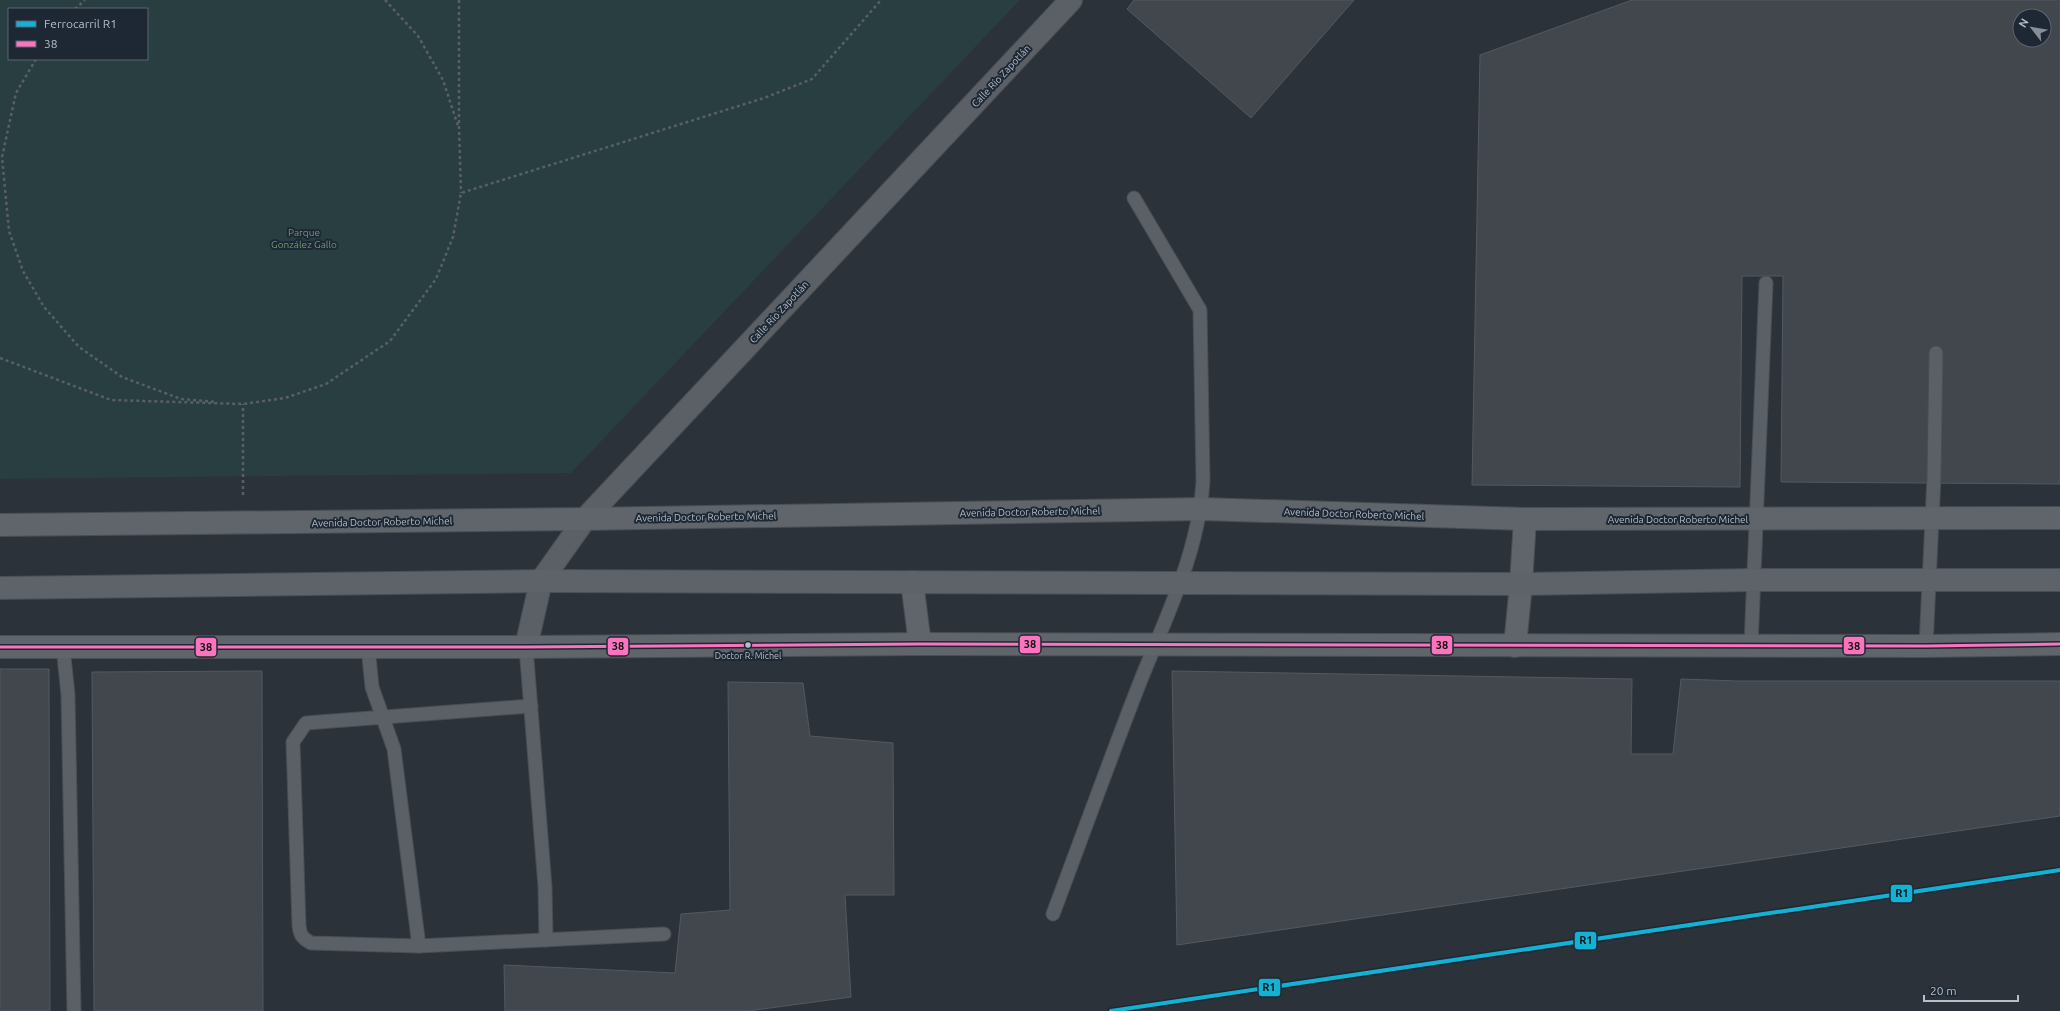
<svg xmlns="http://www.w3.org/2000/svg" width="2060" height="1011" viewBox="0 0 2060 1011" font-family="Ubuntu,sans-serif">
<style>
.green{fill:#283e40;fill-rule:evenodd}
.building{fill:#42474e;stroke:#535961;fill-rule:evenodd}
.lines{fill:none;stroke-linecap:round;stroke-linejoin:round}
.service-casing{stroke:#494e53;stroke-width:15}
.minor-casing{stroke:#494e53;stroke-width:24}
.secondary-casing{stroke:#494e53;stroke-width:24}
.primary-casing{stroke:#494e56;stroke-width:24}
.path{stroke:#595f64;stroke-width:2.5;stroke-dasharray:3 3;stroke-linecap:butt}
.service{stroke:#5b6067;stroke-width:13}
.minor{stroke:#5b6067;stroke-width:22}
.secondary{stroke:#60646b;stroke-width:22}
.primary{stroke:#5d6369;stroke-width:22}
.bus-1-casing{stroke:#1e2834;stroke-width:6}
.bus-1{stroke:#fc73be;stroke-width:3}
.rail-1-casing{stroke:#1e2834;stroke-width:7}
.rail-1{stroke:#13b2d5;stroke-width:4}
.bus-dot{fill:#b5bec9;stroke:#1e2834;stroke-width:1.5}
.labels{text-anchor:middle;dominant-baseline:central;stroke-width:4;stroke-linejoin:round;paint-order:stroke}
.bus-label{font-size:9px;fill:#b5bec9;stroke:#1e2834}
.street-label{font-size:10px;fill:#b5bec9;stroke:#1e2834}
.park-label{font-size:10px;fill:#6d9a75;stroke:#1e2834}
.line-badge{stroke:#1e2834;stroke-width:1.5}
.pale-badge-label{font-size:11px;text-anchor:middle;font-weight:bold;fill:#111}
</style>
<rect width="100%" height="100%" fill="#2b3239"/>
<path class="green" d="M0,0H1020L571,473L0,479ZM9,9H147V59H9Z"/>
<g class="building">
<path d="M1134,0H1354L1251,118L1127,9Z"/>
<path d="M1632,0H2060V484L1781,482L1783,276H1742L1740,487L1472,485L1480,55ZM2020,16H2044V40H2020Z"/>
<path d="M0,669H49L50,1011H0Z"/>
<path d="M262,671L263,1011H94L92,672Z"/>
<path d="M1172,671L1632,679L1631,754H1673L1681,679L1737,681H2060V816L1177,945Z"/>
<path d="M728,682L803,683L810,736L893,743L894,895H845L851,997L748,1011H505L504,965L675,973L681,914L730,910Z"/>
</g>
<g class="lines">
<defs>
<g id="service">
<path d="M1751,646L1766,283"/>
<path d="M1926,646L1934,477L1936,353"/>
<path d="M63,647L68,695L74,1011"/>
<path d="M368,647L372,687L394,749L419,946L311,943C302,938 300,935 299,925L293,742L306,723L531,706"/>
<path d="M526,647L545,887L546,940"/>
<path d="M1053,914C1082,837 1110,759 1140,682C1166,617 1199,552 1203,481L1200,310L1134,198"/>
<path d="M419,946L664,934"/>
</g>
<path id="minor" d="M526,647L541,581L585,519L1071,0"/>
<g id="secondary">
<path d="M0,525L585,519L1202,509L1525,519L2060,518"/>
<path d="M912,582L920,644"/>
<path d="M1515,646L1521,584L1525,519"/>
<path d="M0,647H526L920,644L1926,646L2060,644"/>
</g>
<path id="primary" d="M0,588L541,581L1521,584L1753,580H2060"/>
</defs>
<use href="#service" class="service-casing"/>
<use href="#minor" class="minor-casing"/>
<use href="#secondary" class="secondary-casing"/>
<use href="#primary" class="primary-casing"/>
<g class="path">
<path d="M385,0L418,36L443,80L458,126"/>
<path d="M459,0V128L461,193"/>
<path d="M75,9L85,0"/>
<path d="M36,59L16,93L2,157L9,231L23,271L44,307L79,347L122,377L181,399L217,402"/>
<path d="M0,358L111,400L243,404L285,398L326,384L390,341L436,279L453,237L461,193L764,98L812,79L881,0"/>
<path d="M243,495V404"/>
</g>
<use href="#service" class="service"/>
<use href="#minor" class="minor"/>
<use href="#secondary" class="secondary"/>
<use href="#primary" class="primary"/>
<defs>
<path id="bus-1" d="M0,647H526L920,644L1926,646L2060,644"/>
</defs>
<use href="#bus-1" class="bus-1-casing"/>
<use href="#bus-1" class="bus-1"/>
<defs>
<path id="rail-1" d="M1111,1011L2060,870"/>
</defs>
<use href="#rail-1" class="rail-1-casing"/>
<use href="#rail-1" class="rail-1"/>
</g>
<circle class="bus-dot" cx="748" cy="645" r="3.5"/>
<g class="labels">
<g class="bus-label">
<text x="748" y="656">Doctor R. Michel</text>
</g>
<g class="street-label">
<text transform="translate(1001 76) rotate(-47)">Calle Río Zapotlán</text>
<text transform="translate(779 312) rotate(-47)">Calle Río Zapotlán</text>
<text transform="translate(1030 512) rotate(-1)">Avenida Doctor Roberto Michel</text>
<text transform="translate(1354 514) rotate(2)">Avenida Doctor Roberto Michel</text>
<text transform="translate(706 517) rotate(-1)">Avenida Doctor Roberto Michel</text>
<text x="1678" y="519">Avenida Doctor Roberto Michel</text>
<text transform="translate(382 522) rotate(-1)">Avenida Doctor Roberto Michel</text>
</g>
<g class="park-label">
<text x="304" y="232">Parque<tspan x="304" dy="12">González Gallo</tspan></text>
</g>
</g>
<g class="line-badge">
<rect x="1019" y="635" width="22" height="19" rx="4" fill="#fc73be"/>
<rect x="1431" y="635" width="22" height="20" rx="4" fill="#fc73be"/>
<rect x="1843" y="636" width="22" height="19" rx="4" fill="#fc73be"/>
<rect x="607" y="637" width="22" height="19" rx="4" fill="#fc73be"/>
<rect x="195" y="637" width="22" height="20" rx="4" fill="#fc73be"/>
<rect x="1890" y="884" width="23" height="19" rx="4" fill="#13b2d5"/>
<rect x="1574" y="931" width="23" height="19" rx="4" fill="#13b2d5"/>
<rect x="1258" y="978" width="23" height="19" rx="4" fill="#13b2d5"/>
</g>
<g class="pale-badge-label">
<text x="1030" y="648">38</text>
<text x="1442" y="649">38</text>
<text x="1854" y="650">38</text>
<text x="618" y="650">38</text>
<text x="206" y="651">38</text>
<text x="1902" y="897">R1</text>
<text x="1586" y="944">R1</text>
<text x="1269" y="991">R1</text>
</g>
<rect x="8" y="8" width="140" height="52" fill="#1e2834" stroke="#5a6470"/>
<rect x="16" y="21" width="20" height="6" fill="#13b2d5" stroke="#5a6470"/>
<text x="44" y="28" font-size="12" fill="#b5bec9">Ferrocarril R1</text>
<rect x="16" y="41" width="20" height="6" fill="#fc73be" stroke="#5a6470"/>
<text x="44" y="48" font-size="12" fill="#b5bec9">38</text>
<g transform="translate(2032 28) rotate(301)"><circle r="19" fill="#1e2834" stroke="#5a6470"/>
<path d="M0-3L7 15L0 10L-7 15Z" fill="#858d97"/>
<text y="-6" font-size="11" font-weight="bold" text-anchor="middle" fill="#b5bec9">N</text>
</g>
<path d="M1924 995v6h94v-6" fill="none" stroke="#b5bec9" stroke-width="2"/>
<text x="1930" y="995" font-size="12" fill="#b5bec9" stroke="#1e2834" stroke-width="3" paint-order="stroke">20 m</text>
</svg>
